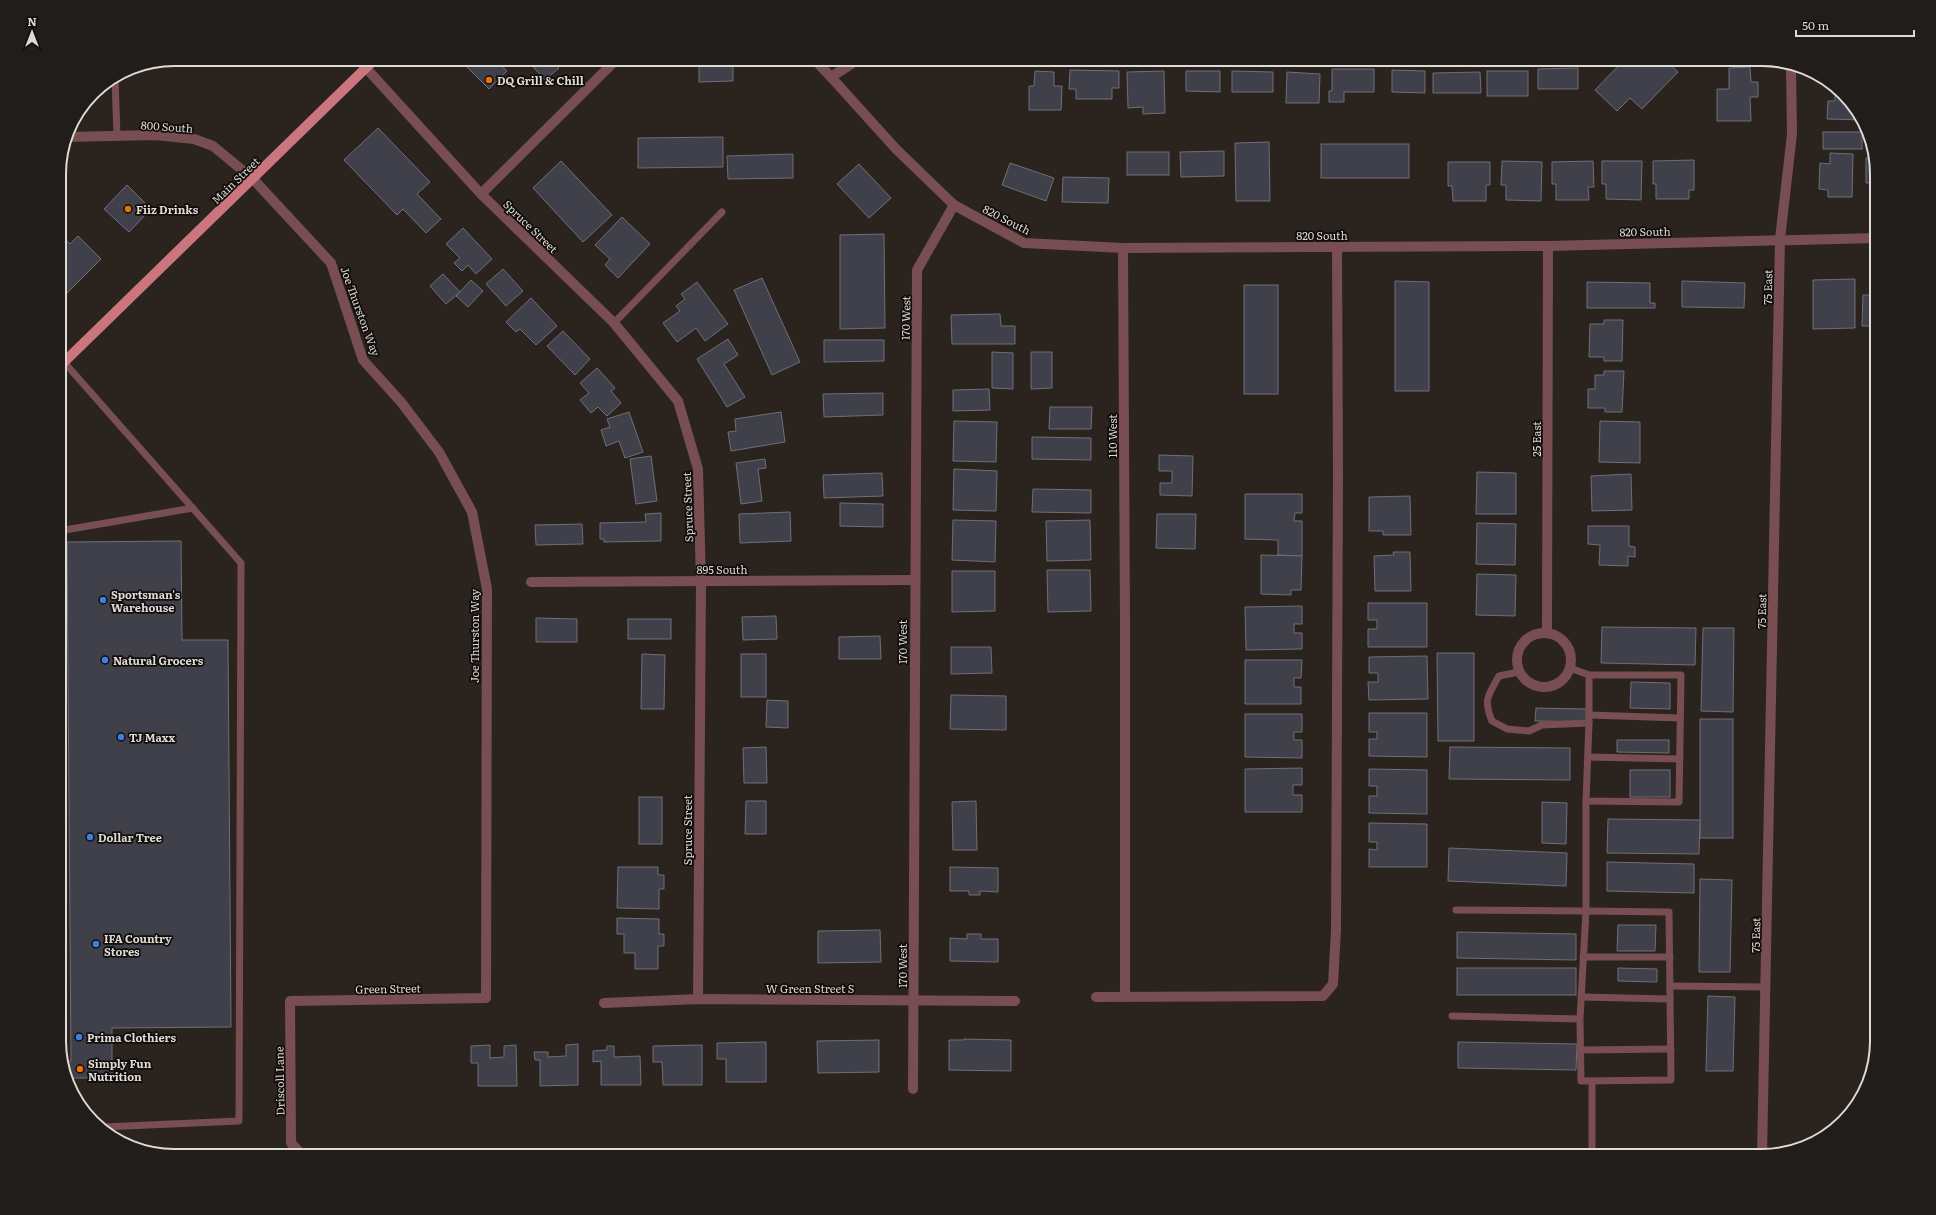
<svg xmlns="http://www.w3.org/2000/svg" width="1936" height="1215" viewBox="0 0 1936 1215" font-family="Literata,serif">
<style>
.building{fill:#3f4049;stroke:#6e6f78}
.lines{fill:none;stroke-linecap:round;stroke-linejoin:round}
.lane{stroke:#784e52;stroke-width:7}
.street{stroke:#784e52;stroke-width:10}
.primary{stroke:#cb767e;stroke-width:10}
.food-dot{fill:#e8710a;stroke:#100d0b;stroke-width:1.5}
.shop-dot{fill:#3f7fe0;stroke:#100d0b;stroke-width:1.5}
.labels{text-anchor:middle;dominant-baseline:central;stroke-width:3.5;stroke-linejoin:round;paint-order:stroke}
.poi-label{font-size:11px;font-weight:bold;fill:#dfdad6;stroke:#100d0b;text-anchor:start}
.street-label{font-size:11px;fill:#dfdad6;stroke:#100d0b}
.rim{fill:none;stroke:#dfdad6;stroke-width:2}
</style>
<rect width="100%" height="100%" fill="#2b231e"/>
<g class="building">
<path d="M459,59H495L507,71L489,89Z"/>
<path d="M526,59H557L553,62L559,68L545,80Z"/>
<path d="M699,59H733V81L699,82Z"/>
<path d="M1625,59H1664L1678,72L1642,109L1630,98L1617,111L1595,90Z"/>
<path d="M1726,59H1749V60L1726,61Z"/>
<path d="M1750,67L1751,82H1758V97H1750L1751,121H1717V89H1729V68Z"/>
<path d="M1578,68V89H1538V69Z"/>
<path d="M1332,69H1374V92H1344V102H1329V91H1332Z"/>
<path d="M1070,70L1119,71V88H1112V99H1076V89H1069Z"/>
<path d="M1392,70L1425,71V93L1392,92Z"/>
<path d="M1035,71L1054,72V86H1062L1061,110H1029V86H1034Z"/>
<path d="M1164,71L1165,113L1143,114V107L1128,108L1127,72Z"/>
<path d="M1186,71H1220V92L1186,91Z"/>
<path d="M1232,71L1273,72V92H1232Z"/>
<rect x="1487" y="71" width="41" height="25"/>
<path d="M1287,72L1320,74L1319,103H1286Z"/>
<path d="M1480,72L1481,93H1433V73Z"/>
<path d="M1835,91L1861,116L1863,120L1827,119L1828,101H1835Z"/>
<path d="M378,128L430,182L417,194L441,219L426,233L403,209L397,215L344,160Z"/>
<rect x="1823" y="132" width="39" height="17"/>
<path d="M723,137V167L638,168V138Z"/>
<path d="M1269,142L1270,201H1236L1235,143Z"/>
<rect x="1321" y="144" width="88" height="34"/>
<path d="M1224,151V176L1181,177L1180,152Z"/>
<rect x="1127" y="152" width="42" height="23"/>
<path d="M1830,153L1853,154L1852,197H1828V190L1819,189L1820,163L1830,164Z"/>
<path d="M793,154V178L728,179L727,156Z"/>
<path d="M1866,158H1874L1877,167V183H1866Z"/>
<path d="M1694,160V190H1689V199H1656V184H1653V161Z"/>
<path d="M561,161L612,215L583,242L533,188Z"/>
<path d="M1502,161L1542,162L1541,201L1506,200V185H1501Z"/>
<path d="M1593,161L1594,187H1588L1589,200H1556V184H1552V162Z"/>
<path d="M1602,161H1642L1641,200L1606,199V184H1602Z"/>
<path d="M1448,162H1490V185H1486V201H1453L1452,186H1448Z"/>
<path d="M1010,163L1054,178L1046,201L1002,185Z"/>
<path d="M859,164L891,198L869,218L837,184Z"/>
<path d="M1063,177L1109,178L1108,203L1062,202Z"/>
<path d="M127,185L151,209L129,232L104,209Z"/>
<path d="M622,217L650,244L618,278L605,265L610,259L595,245Z"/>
<path d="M463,228L492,259L476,274L468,265L462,271L454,263L460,258L446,244Z"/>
<path d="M59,233L70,244L78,236L101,259L65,295H59Z"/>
<path d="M884,234L885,328L840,329V235Z"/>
<path d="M503,269L523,291L506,306L486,284Z"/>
<path d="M443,274L460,292L446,304L430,286Z"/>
<path d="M762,278L800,362L772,375L734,290Z"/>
<path d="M1855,279V328L1813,329V280Z"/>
<path d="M471,280L483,291L468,307L456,296Z"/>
<path d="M1395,281L1429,282V391H1395Z"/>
<path d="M1682,281L1745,283L1744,308L1682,307Z"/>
<path d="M697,282L728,324L705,341L696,328L677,342L663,323L680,311L676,306L685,299L681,294Z"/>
<path d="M1587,282L1650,283V303H1655V308H1587Z"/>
<rect x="1244" y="285" width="34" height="109"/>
<path d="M1863,295H1877V326H1862Z"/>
<path d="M531,298L557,326L536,345L520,329L516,332L506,322Z"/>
<path d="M1000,314L1001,326H1015V344H952L951,315Z"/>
<path d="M1604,320H1623L1622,361H1604V357H1589L1590,324H1604Z"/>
<path d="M563,331L590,359L575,375L547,346Z"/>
<path d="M728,339L738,355L724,364L745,397L727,407L697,359Z"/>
<path d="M824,340H884V361L824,362Z"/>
<path d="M992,352L1013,353V389L992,388Z"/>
<path d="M1031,352H1052V388L1031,389Z"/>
<path d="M597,368L615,388L611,391L621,403L607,416L598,407L591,413L580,400L589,393L580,383Z"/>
<path d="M1604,371H1624L1622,412H1605V408H1588V389H1595V375H1604Z"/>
<path d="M989,389L990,410L953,411V390Z"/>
<path d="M883,393V415L824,417L823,394Z"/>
<path d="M1050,407H1092L1091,429H1049Z"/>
<path d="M629,412L643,452L625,458L619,441L606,446L601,430L610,427L607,419Z"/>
<path d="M781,412L785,442L731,451L728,432L736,431L735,419Z"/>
<path d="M954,421L997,422L996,462L953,461Z"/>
<path d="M1600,421L1640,422V463L1599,462Z"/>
<path d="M1032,437L1091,438V460L1032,459Z"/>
<path d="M1159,455L1193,456L1192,496L1160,495V483H1172V471H1159Z"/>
<path d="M651,456L657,501L636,504L630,459Z"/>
<path d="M765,459L766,468L758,469L762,501L741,504L736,463Z"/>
<path d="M954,469L997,471L996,511L953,510Z"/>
<path d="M1477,472L1516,473V514H1476Z"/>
<path d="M882,473L883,496L824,498L823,475Z"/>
<path d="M1631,474L1632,510L1592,511L1591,476Z"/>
<path d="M1033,489L1091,490V513L1032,512Z"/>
<path d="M1245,494H1302V513H1295L1294,521H1302V556L1278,555V540L1245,539Z"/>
<path d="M1410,496L1411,535H1383V531H1369V497Z"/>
<path d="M840,503L883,504V527L840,526Z"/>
<path d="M790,512L791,541L740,543L739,514Z"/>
<path d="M661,513V541L604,542V539H600V523L646,522L645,514Z"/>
<path d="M1157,514H1196L1195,549L1156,548Z"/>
<path d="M953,520L996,521L995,562L952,560Z"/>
<path d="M1090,520L1091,560L1047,561L1046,521Z"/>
<path d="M1477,523L1516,524L1515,565L1476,564Z"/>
<path d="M582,524L583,544L536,545L535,525Z"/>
<path d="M1588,526H1629V546L1635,547V557L1628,556V566L1599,565L1600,545L1588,544Z"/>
<path d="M181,541L182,640H228L231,1027L112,1028V1078H72V1090L63,1061H71L67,542Z"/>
<path d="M1393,552H1410L1411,591H1375L1374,556L1394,555Z"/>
<path d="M1261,555L1302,556L1301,590H1291V595L1261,594Z"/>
<path d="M1047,570H1090L1091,611L1048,612Z"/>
<path d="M952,571H995V611L952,612Z"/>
<path d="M1477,574L1516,575L1515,616L1476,615Z"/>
<path d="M1368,603H1427V647H1368V629H1377V620H1368Z"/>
<path d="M1302,606V624H1294V633H1302V649L1246,650L1245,607Z"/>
<path d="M776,616L777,639L743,640L742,617Z"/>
<path d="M536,618L577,619V642H536Z"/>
<rect x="628" y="619" width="43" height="20"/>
<path d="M1602,627L1696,628L1695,665L1601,663Z"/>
<path d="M1703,628H1734L1733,712L1701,711Z"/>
<path d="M880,636L881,659H839V637Z"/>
<path d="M951,647H991L992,673L951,674Z"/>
<path d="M1437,653H1474V741H1438Z"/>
<path d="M642,654L665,655L664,709H641Z"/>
<rect x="741" y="654" width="25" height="43"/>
<path d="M1427,656L1428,699L1369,700L1368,682H1378V673H1369V657Z"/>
<path d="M1245,660H1302L1301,678H1294V687H1301V704H1245Z"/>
<path d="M1631,682L1670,683V709L1630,708Z"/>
<path d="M951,695L1006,696V730L950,729Z"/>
<path d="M767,700L788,701V728L766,727Z"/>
<path d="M1536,708L1587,709V722L1535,721Z"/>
<path d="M1369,713H1427V757L1369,756V739H1377V732H1369Z"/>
<path d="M1245,714H1302V732H1294V740H1302V758L1245,757Z"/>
<rect x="1700" y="719" width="33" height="119"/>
<path d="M1617,740H1669V753L1617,752Z"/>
<path d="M766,747L767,783H744L743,748Z"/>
<path d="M1450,747L1570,748V780L1449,779Z"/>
<path d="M1302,768V785H1293V795H1302V812H1245V769Z"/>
<path d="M1369,769L1427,770V814L1369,813V796H1377V786H1369Z"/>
<rect x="1630" y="770" width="40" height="27"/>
<rect x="639" y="797" width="23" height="47"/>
<path d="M746,801H766V834H745Z"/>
<path d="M976,801L977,850H953L952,802Z"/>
<path d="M1542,802L1567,803L1566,844L1542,843Z"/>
<path d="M1608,819L1700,820L1699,854L1607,853Z"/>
<path d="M1369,823L1427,824V867H1369V849L1377,850V842H1369Z"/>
<path d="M1449,848L1567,853L1566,886L1448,881Z"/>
<path d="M1607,862L1694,864V893L1607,891Z"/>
<path d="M618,867H658V875H664V889H659V909L617,908Z"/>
<path d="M950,867L998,868V892L980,891V895H969V891H950Z"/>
<path d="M1700,879L1732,880L1730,972H1699Z"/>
<path d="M617,918L659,919V934H664V946H658V969H635V953H624V934H617Z"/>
<path d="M1618,925H1656L1655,951H1617Z"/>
<path d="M880,930L881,962L818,963V931Z"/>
<path d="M1457,932L1576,934V960L1457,958Z"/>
<path d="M967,934H981V939H998V962L950,961V938L967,939Z"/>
<rect x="1457" y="968" width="119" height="27"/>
<path d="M1618,968L1657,969V982L1618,981Z"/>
<path d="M1708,996L1735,997L1733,1071H1706Z"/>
<path d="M964,1039L1011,1040V1071L949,1070V1040H964Z"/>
<path d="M879,1040V1072L818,1073L817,1041Z"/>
<path d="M766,1042V1082H726V1059H717V1043Z"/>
<path d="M1458,1042L1577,1044L1576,1070L1458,1068Z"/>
<path d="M578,1044V1085L540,1086V1060H535L534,1052H548V1057L566,1056V1045Z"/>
<path d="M490,1045V1058L504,1057V1046L516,1045L517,1086H478V1063H471V1046Z"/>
<path d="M702,1045V1085H663L662,1062H653V1046Z"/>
<path d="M607,1046H614V1057L640,1056L641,1085H601V1061L593,1062V1051L607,1050Z"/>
</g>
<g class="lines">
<g class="lane">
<path d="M115,78L117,136"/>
<path d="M614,323L722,212"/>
<path d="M64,362L241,563L239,1121L103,1127"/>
<path d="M59,531L193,508"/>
<path d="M1519,672L1499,676C1488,695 1483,700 1492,721L1507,729L1529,731L1542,725L1589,723V675L1570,668"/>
<path d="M1589,675H1681L1679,802L1586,801L1589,723"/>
<path d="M1589,715L1680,718"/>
<path d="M1588,757L1680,759"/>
<path d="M1456,910L1586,911V801"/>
<path d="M1583,957H1670"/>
<path d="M1670,986L1766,987"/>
<path d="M1581,997L1670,999"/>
<path d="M1452,1016L1580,1019L1581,1081L1671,1080L1669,912L1586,911L1580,1019"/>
<path d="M1580,1050L1671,1049"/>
<path d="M1592,1081V1156"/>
</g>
<g class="street">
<path d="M814,59L831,77L859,59"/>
<path d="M366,68L481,194L614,323L678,401L698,469L701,582L698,999"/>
<path d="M831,77L896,149L954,205L1024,243L1123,248L1548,246L1877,238"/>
<path d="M66,137L155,135L194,139L213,146L253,179L331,263L363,360L401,402L439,452L472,512L487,589L486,998L290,1001L291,1143L303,1156"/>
<path d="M481,194L617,59"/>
<path d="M1123,248L1125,623V997"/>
<path d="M531,582L914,580"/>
<path d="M1547,633L1548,246"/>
<circle cx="1544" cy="660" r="27"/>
<path d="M1096,997L1323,996L1333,984L1336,930L1338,475L1337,247"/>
<path d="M604,1003L698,999L1015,1001"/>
<path d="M913,1089L917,270L954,205"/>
<path d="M1762,1156L1780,239L1792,134L1791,67"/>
</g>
<path class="primary" d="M59,367L375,59"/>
</g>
<g class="food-dot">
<circle cx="489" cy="80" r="4"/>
<circle cx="128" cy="209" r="4"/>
<circle cx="80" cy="1069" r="4"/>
</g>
<g class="shop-dot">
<circle cx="103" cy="600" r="4"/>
<circle cx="105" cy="660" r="4"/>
<circle cx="121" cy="737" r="4"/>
<circle cx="90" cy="837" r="4"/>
<circle cx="96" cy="944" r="4"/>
<circle cx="79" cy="1037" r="4"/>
</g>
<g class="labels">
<g class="poi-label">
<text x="497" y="80">DQ Grill &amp; Chill</text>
<text x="136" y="209">Fiiz Drinks</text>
<text x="111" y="594">Sportsman's<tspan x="111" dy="13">Warehouse</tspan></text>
<text x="113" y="660">Natural Grocers</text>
<text x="129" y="737">TJ Maxx</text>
<text x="98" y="837">Dollar Tree</text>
<text x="104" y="938">IFA Country<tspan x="104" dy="13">Stores</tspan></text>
<text x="87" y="1037">Prima Clothiers</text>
<text x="88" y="1063">Simply Fun<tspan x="88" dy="13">Nutrition</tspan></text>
</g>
<g class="street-label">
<text transform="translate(167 126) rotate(4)">800 South</text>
<text transform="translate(235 180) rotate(-44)">Main Street</text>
<text transform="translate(1007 219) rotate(27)">820 South</text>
<text transform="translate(531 226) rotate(44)">Spruce Street</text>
<text transform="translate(1645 231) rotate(-1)">820 South</text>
<text x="1322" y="235">820 South</text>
<text transform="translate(1767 287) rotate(-89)">75 East</text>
<text transform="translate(361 311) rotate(70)">Joe Thurston Way</text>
<text transform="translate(905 318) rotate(-89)">170 West</text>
<text transform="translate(1112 436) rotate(-90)">110 West</text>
<text transform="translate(1536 439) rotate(-90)">25 East</text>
<text transform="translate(687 507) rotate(-92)">Spruce Street</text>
<text x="722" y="569">895 South</text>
<text transform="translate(1761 611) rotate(-89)">75 East</text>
<text transform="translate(474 636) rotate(-90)">Joe Thurston Way</text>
<text transform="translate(902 642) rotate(-90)">170 West</text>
<text transform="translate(687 830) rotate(-90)">Spruce Street</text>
<text transform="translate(1755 935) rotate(-89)">75 East</text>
<text transform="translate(902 966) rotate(-90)">170 West</text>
<text transform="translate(388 988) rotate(-1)">Green Street</text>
<text x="810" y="988">W Green Street S</text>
<text transform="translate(279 1081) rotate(-91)">Driscoll Lane</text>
</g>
</g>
<path d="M0 0H1936V1215H0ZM174 66H1762A108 108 0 0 1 1870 174V1041A108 108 0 0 1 1762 1149H174A108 108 0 0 1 66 1041V174A108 108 0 0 1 174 66Z" fill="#211d1b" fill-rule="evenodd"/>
<path class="rim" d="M174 66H1762A108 108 0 0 1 1870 174V1041A108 108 0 0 1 1762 1149H174A108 108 0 0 1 66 1041V174A108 108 0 0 1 174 66Z"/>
<g transform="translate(32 32)" stroke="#100d0b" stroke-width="3" paint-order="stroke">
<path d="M0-3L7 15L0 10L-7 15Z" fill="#dfdad6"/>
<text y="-6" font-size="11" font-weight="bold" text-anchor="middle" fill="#dfdad6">N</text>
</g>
<path d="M1796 30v6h118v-6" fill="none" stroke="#dfdad6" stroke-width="2"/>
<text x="1802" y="30" font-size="12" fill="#dfdad6" stroke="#100d0b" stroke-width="3" paint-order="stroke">50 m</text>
</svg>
